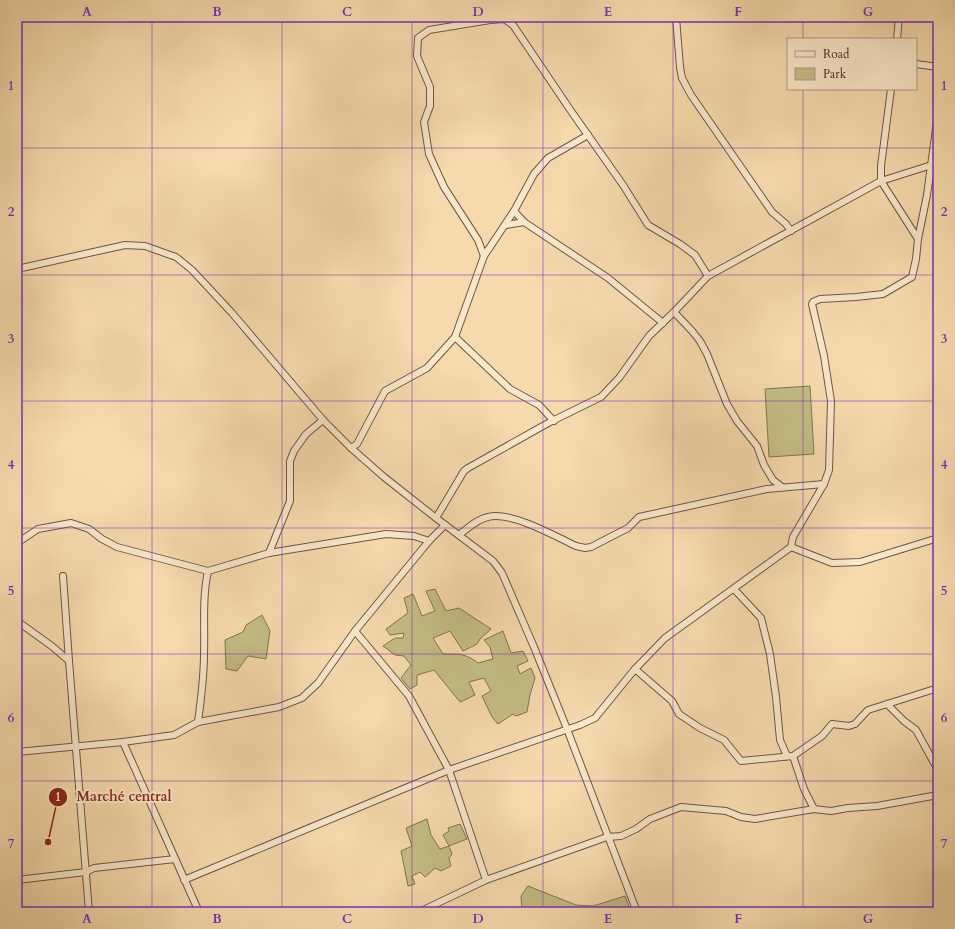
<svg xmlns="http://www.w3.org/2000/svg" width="955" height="929" viewBox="0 0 955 929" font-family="Cardo,serif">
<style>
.green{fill:#c4bd85;stroke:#807454}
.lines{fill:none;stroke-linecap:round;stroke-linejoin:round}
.minor-casing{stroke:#6a5846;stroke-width:8}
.minor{stroke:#f9e7ca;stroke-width:6}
.grid{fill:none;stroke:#7b2cbf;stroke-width:1;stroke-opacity:0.55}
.leader{fill:none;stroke:#8f2418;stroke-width:1.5}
.callout-dot{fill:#8f2418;stroke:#f9e7ca;stroke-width:1.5}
.mark-label{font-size:12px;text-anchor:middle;font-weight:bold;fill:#fff}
.callout-label{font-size:14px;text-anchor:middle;font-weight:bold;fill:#8f2418;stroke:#f9e7ca;stroke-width:4;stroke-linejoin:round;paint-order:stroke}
.neatline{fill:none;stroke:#7b2cbf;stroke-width:1.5}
.grid-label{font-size:13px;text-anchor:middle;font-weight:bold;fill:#7b2cbf}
</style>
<rect width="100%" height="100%" fill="#f6daad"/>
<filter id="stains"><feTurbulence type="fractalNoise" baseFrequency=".005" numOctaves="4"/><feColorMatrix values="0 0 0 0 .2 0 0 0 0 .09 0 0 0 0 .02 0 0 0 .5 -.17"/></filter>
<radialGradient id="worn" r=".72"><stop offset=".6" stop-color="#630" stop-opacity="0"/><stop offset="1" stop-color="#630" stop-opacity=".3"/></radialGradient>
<g class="green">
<path d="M810,386L814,454L769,457L765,389Z"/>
<path d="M435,589L446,611L459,608L491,629L480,639L477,644L463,651L450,631L433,638L443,654C459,654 465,653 478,663L493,659L490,647L484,640L503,631L511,653L523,651L528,661L517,666L520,674L531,668L535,678L530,695L527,712L516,716L513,714L498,724L492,717L482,696L491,691L484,678L469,682L475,695L460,702L434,670L417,675V685L410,689L401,678L411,665L404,656L395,655L383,646L395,638H403L404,633L390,635L386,629L408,613L404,598L413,594L422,616L435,611L426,591Z"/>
<path d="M262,615L270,631L266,659L248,656L237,671L226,669L225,640L243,632L246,625Z"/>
<path d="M427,819L431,835L440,849L449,846L443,835L449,831L448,828L460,824L467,839L449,846L452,854L449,858L451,866L441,871L435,868L425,877L420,872L412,876L415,884L408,886L401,851L412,846L406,828Z"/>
<path d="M528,886L576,905L593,906L625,896L631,912H537L530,908L522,909L521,896Z"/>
</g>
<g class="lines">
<defs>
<g id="minor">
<path d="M676,17L680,67L682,78L691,95L772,212L786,224L791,231"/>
<path d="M897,39L899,17"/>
<path d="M916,64L938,67"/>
<path d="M891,89L881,166V181L918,239"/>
<path d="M514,211L524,222L608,278L663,323"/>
<path d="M506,225L524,222"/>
<path d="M484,256L514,211L534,174L548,158L588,135"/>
<path d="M17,269L125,245L145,246L176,257L192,270L232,313L323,420L351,448L384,477L436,518L493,561L502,573L534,647L567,729L637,912"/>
<path d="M674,312L692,331L700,341L707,354L727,404L737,421L757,446L764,465L773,480L782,487"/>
<path d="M455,337L510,389L539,405L554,421"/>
<path d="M351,448L357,444L385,391L427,368L455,337L484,256L478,240L444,187L429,154L424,122L430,106V87L417,56L418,38L429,30L490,20L504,19L513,25L571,111L623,185L648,225L680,244L695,255L708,276"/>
<path d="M436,518L464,471L468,468L550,422L601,397L619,378L649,336L674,312L708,276L881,181L938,163"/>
<path d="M459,535C468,528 477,519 488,517C511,511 555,536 576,546L585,548L591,547L628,528L639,517L767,489L824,484"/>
<path d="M17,543L38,529L71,523L89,529L102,539L117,547L208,571L269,553L386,534L414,536L429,541"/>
<path d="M791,547L793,537L824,484L829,470L831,401L824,356L812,304L813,302L820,299L856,297L883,294L912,277L916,259L918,239L927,195L938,114"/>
<path d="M269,553L290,501V461L294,451L306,434L323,420"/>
<path d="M63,576L69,661"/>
<path d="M734,589L761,618L770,654L776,697L780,740L787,756"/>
<path d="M17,621L53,647L69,661L89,912"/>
<path d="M355,631L409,696L449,770L486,880"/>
<path d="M635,669L672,701L679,714L700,728L724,740L741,761L793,756L822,736L832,724L849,726L855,724L868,710L938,688"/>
<path d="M887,704L904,721L916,730L938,770"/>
<path d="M198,722C201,700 204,677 204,654C205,626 202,599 208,571"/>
<path d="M123,742L174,735L198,722L279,707L302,698L318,683L355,631L429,541L445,525"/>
<path d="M17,752L123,742L199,912"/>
<path d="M793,756L804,789L814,809"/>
<path d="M17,880L86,872L94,868L175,859"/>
<path d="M184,880L449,770L580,725L595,718L635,669L665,638L791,547L832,563L860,562L938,538"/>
<path d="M419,912L486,880L607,837L621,836L636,829L650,819L681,807L726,811L741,817L755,819L814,809L831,811L848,808L877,806L938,795"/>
</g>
</defs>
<use href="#minor" class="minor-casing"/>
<use href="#minor" class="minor"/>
</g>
<path class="grid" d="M152,17V912M282,17V912M412,17V912M543,17V912M673,17V912M803,17V39M803,89V912M17,148H938M17,275H938M17,401H938M17,528H938M17,654H938M17,781H938"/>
<path class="leader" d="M48 842L58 797"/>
<g class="callout-dot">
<circle cx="48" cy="842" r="4"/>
<circle cx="58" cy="797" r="10"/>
</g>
<g class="mark-label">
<text x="58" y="801">1</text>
</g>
<g class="callout-label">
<text x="124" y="801">Marché central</text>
</g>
<rect width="955" height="929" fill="none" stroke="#f6daad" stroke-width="44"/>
<rect x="787" y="38" width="130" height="52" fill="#f9e7ca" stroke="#ad9c88"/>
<rect x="795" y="51" width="20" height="6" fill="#f9e7ca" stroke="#ad9c88"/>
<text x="823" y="58" font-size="12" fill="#3c2c24">Road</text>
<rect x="795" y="68" width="20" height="12" fill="#c4bd85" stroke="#ad9c88"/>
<text x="823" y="78" font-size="12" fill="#3c2c24">Park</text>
<rect x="22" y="22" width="911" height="885" class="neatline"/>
<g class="grid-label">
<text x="87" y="16">A</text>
<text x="217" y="16">B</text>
<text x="347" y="16">C</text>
<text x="478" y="16">D</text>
<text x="608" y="16">E</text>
<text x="738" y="16">F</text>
<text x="868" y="16">G</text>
<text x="11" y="90">1</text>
<text x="944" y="90">1</text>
<text x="11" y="216">2</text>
<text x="944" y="216">2</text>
<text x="11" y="343">3</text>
<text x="944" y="343">3</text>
<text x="11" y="469">4</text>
<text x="944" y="469">4</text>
<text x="11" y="595">5</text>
<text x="944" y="595">5</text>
<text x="11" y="722">6</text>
<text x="944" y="722">6</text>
<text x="11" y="848">7</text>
<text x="944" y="848">7</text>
<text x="87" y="923">A</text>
<text x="217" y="923">B</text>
<text x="347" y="923">C</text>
<text x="478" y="923">D</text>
<text x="608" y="923">E</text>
<text x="738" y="923">F</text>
<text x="868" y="923">G</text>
</g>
<rect width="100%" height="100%" filter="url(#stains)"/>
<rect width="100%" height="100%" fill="url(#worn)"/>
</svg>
